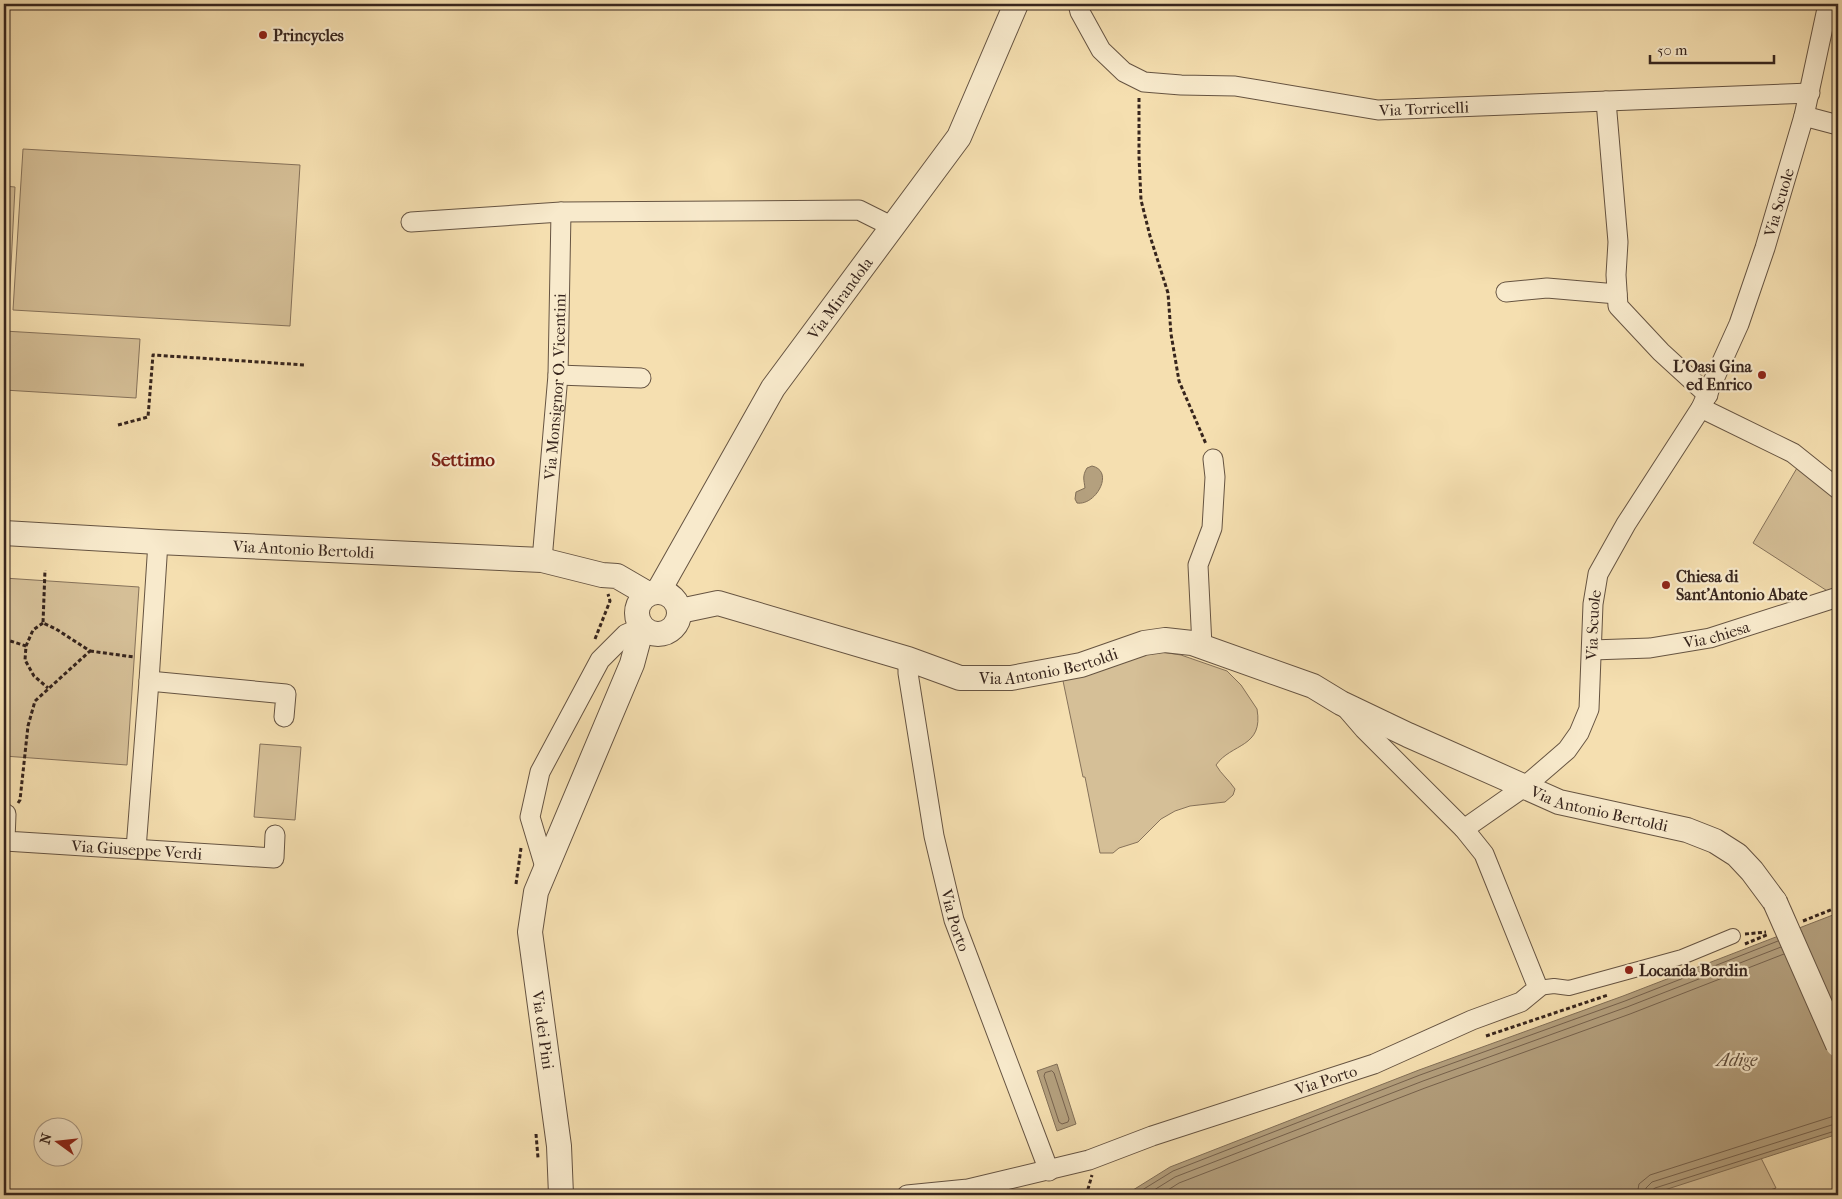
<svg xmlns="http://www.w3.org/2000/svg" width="1842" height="1199" viewBox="0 0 1842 1199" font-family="'IM FELL French Canon',serif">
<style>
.green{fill:#d5bf97;stroke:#86725a}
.water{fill:#b4a07e;stroke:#826f57}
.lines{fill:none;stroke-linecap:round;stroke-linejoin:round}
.shore{stroke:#76624e;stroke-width:1}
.pedestrian-casing{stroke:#665442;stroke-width:16}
.minor-casing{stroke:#665442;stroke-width:21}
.tertiary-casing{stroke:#665442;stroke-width:26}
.path{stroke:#37251d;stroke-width:3;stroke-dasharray:4 2.5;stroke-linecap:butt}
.pedestrian{stroke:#f8eacc;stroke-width:14}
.minor{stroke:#f8eacc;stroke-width:19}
.tertiary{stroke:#f8eacc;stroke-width:24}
.tertiary-bridge-casing{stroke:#665442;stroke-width:26;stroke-linecap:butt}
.tertiary-bridge{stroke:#f8eacc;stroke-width:24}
.poi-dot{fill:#8f2418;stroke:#f8eacc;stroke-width:2}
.labels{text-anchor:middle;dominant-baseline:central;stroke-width:4.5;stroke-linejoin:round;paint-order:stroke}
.poi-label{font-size:16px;font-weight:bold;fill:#37251d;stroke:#f8eacc;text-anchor:start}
.street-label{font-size:16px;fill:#37251d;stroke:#f8eacc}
.water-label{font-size:18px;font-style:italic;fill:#5c4a3a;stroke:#f8eacc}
.quarter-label{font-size:19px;font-weight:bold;fill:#7a1f14;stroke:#f8eacc}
</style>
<rect width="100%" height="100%" fill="#f5dfb0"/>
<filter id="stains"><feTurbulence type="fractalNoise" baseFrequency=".004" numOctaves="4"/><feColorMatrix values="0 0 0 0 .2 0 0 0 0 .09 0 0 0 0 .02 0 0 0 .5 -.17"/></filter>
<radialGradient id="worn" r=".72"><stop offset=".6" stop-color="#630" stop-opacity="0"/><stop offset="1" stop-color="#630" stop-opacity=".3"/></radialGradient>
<g class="green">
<path d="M23,149L300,165L290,326L13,310Z"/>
<path d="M4,186L15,187L8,326H4Z"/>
<path d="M4,331L140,339L136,398L4,390Z"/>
<path d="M1797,468L1838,501V587L1832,594L1753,543Z"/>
<path d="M4,578L139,587L127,765L4,756Z"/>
<path d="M1155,651L1181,655L1227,671L1241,685L1257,709C1264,748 1231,743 1216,765C1221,774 1229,780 1235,789L1233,795L1225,802L1190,806L1175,811L1161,819L1138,842L1119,848L1113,853H1100L1085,777H1083L1062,676Z"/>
<path d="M260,744L301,747L295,820L254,817Z"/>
<path d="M1760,1156L1776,1188L1756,1195H1648Z"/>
</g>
<g class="water">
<path d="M1092,466C1115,471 1096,506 1077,503L1075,499L1076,492L1085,488C1084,480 1082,476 1087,468Z"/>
<path d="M1838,913V1134L1649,1195H1125L1170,1167L1419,1070L1623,996Z"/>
<path d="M1057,1064L1076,1124L1057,1131L1037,1071Z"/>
</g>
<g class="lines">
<g class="shore">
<path d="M1052,1071L1054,1073L1069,1119L1068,1122L1062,1124L1059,1122L1044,1076L1045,1073Z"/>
<path d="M1134,1195L1173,1171L1420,1075L1625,1001L1778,941"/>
<path d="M1146,1195L1175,1177L1423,1081L1627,1007L1781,947"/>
<path d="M1160,1195L1179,1183L1425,1088L1630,1014L1784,954"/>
<path d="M1637,1195L1639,1184L1650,1175L1831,1117L1838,1116"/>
<path d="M1644,1195L1646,1188L1652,1182L1838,1123"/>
<path d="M1651,1195V1191L1655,1188L1838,1130"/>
</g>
<defs>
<path id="pedestrian" d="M1538,988L1554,986L1569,988L1682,957L1733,936"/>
<g id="minor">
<path id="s1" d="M1078,4L1080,12L1101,50L1124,72L1144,82L1181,85L1235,86L1378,110L1810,93"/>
<path d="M1606,101L1618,242L1616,275L1618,306L1661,352L1708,395"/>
<path d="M1804,116L1838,125"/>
<path d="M411,222L561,212L859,210L891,226"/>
<path d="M1506,292L1547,288L1617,294"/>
<path d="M558,375L641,378"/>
<path d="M1701,408L1793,453L1838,489"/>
<path id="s2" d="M542,560L558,375L561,212"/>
<path d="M1202,646L1198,565L1212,528L1215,477L1213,459"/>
<path id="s3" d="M1592,650L1650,648L1710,638L1838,597"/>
<path id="s4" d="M908,659V673L934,836L954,920L1049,1171"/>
<path d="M149,681L286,694L284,717"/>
<path id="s5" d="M6,814L5,841L274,858L275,835"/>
<path id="s6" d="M1464,829L1524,787L1552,763L1567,750L1579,733L1589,709L1593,604L1598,574L1626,524L1701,408L1739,324L1765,248L1804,116L1828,4"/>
<path d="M136,849L149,681L158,542"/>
<path d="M545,867L530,817L540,772L600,660L626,634L642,627"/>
<path id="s7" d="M907,1195L968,1189L1089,1160L1152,1136L1374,1064L1472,1020L1521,1002L1538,988L1484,854L1464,829L1364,729L1345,707"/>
</g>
<g id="tertiary">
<path id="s8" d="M4,533L158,542L542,560L602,575L617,576L648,594"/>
<circle cx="658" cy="613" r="21"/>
<path id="s9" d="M658,592L773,388L959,137L1016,4"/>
<path id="s10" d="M680,611L718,603L908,659L960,678H1011L1081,665L1144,643L1165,640L1192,643L1313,686L1341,703L1408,735L1559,802L1687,830L1715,841L1737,855L1752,871L1775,902"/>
<path d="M561,1195L559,1146L530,932L536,892L632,664L642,627"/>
</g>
</defs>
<use href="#pedestrian" class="pedestrian-casing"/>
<use href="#minor" class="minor-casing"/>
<use href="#tertiary" class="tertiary-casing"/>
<g class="path">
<path d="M1139,98V157L1141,200L1150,236L1168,293L1171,334L1179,381L1206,444"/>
<path d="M118,425L148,417L153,355L305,365"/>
<path d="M43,623L33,630L26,646L25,660L34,676L48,688"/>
<path d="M4,639L26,646"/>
<path d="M595,639L610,601L608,594"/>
<path d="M90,651L134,657"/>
<path d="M18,803L20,800L28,726L35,701L90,651L56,629L43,623L45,570"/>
<path d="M516,884L521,848"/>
<path d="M1803,921L1838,907"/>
<path d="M1745,934L1766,932"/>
<path d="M1745,944L1769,934"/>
<path d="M1486,1036L1608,995"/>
<path d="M536,1134L538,1158"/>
<path d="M1084,1195L1088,1189L1092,1175"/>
</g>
<use href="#pedestrian" class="pedestrian"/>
<use href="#minor" class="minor"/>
<use href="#tertiary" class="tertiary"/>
<defs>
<path id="tertiary-bridge" d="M1775,902L1838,1045"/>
</defs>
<use href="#tertiary-bridge" class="tertiary-bridge-casing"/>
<use href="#tertiary-bridge" class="tertiary-bridge"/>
</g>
<g class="poi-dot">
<circle cx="263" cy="35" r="5"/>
<circle cx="1762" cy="375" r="5"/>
<circle cx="1666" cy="585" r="5"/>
<circle cx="1629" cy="970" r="5"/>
</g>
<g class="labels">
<g class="poi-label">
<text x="273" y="35">Princycles</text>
<text x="1752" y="366" text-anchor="end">L'Oasi Gina<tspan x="1752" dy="18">ed Enrico</tspan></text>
<text x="1676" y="576">Chiesa di<tspan x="1676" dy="18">Sant'Antonio Abate</tspan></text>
<text x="1639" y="970">Locanda Bordin</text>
</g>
<g class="street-label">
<text stroke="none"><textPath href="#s1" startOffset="388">Via Torricelli</textPath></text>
<text stroke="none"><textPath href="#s6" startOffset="728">Via Scuole</textPath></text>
<text stroke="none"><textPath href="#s9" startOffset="346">Via Mirandola</textPath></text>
<text stroke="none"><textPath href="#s2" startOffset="174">Via Monsignor O. Vicentini</textPath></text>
<text stroke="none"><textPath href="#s8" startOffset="300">Via Antonio Bertoldi</textPath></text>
<text stroke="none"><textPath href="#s6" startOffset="261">Via Scuole</textPath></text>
<text stroke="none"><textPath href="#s3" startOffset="126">Via chiesa</textPath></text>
<text stroke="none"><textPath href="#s10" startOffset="382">Via Antonio Bertoldi</textPath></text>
<text stroke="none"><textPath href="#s10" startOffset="971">Via Antonio Bertoldi</textPath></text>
<text stroke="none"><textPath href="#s5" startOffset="159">Via Giuseppe Verdi</textPath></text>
<text stroke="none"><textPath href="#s4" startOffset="266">Via Porto</textPath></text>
<text transform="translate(543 1030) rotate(82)">Via dei Pini</text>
<text stroke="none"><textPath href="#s7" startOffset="436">Via Porto</textPath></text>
</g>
<g class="water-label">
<text x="1737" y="1060">Adige</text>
</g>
<g class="quarter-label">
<text x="463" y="460">Settimo</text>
</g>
</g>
<rect width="1842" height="1199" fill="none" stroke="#f5dfb0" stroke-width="20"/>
<rect x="5" y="5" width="1832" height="1189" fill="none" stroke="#37251d" stroke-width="2.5"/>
<rect x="10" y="10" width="1822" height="1179" fill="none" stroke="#37251d"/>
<g transform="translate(58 1142) rotate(285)"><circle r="24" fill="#f8eacc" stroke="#ab9b86"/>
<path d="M0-4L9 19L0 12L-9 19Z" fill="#8f2418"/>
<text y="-8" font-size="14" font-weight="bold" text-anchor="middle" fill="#37251d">N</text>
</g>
<path d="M1650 55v8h124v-8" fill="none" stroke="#37251d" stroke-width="2.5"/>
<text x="1657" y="55" font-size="15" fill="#37251d" stroke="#f8eacc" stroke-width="4" paint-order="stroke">50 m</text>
<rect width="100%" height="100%" filter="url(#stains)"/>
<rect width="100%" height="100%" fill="url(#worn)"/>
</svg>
